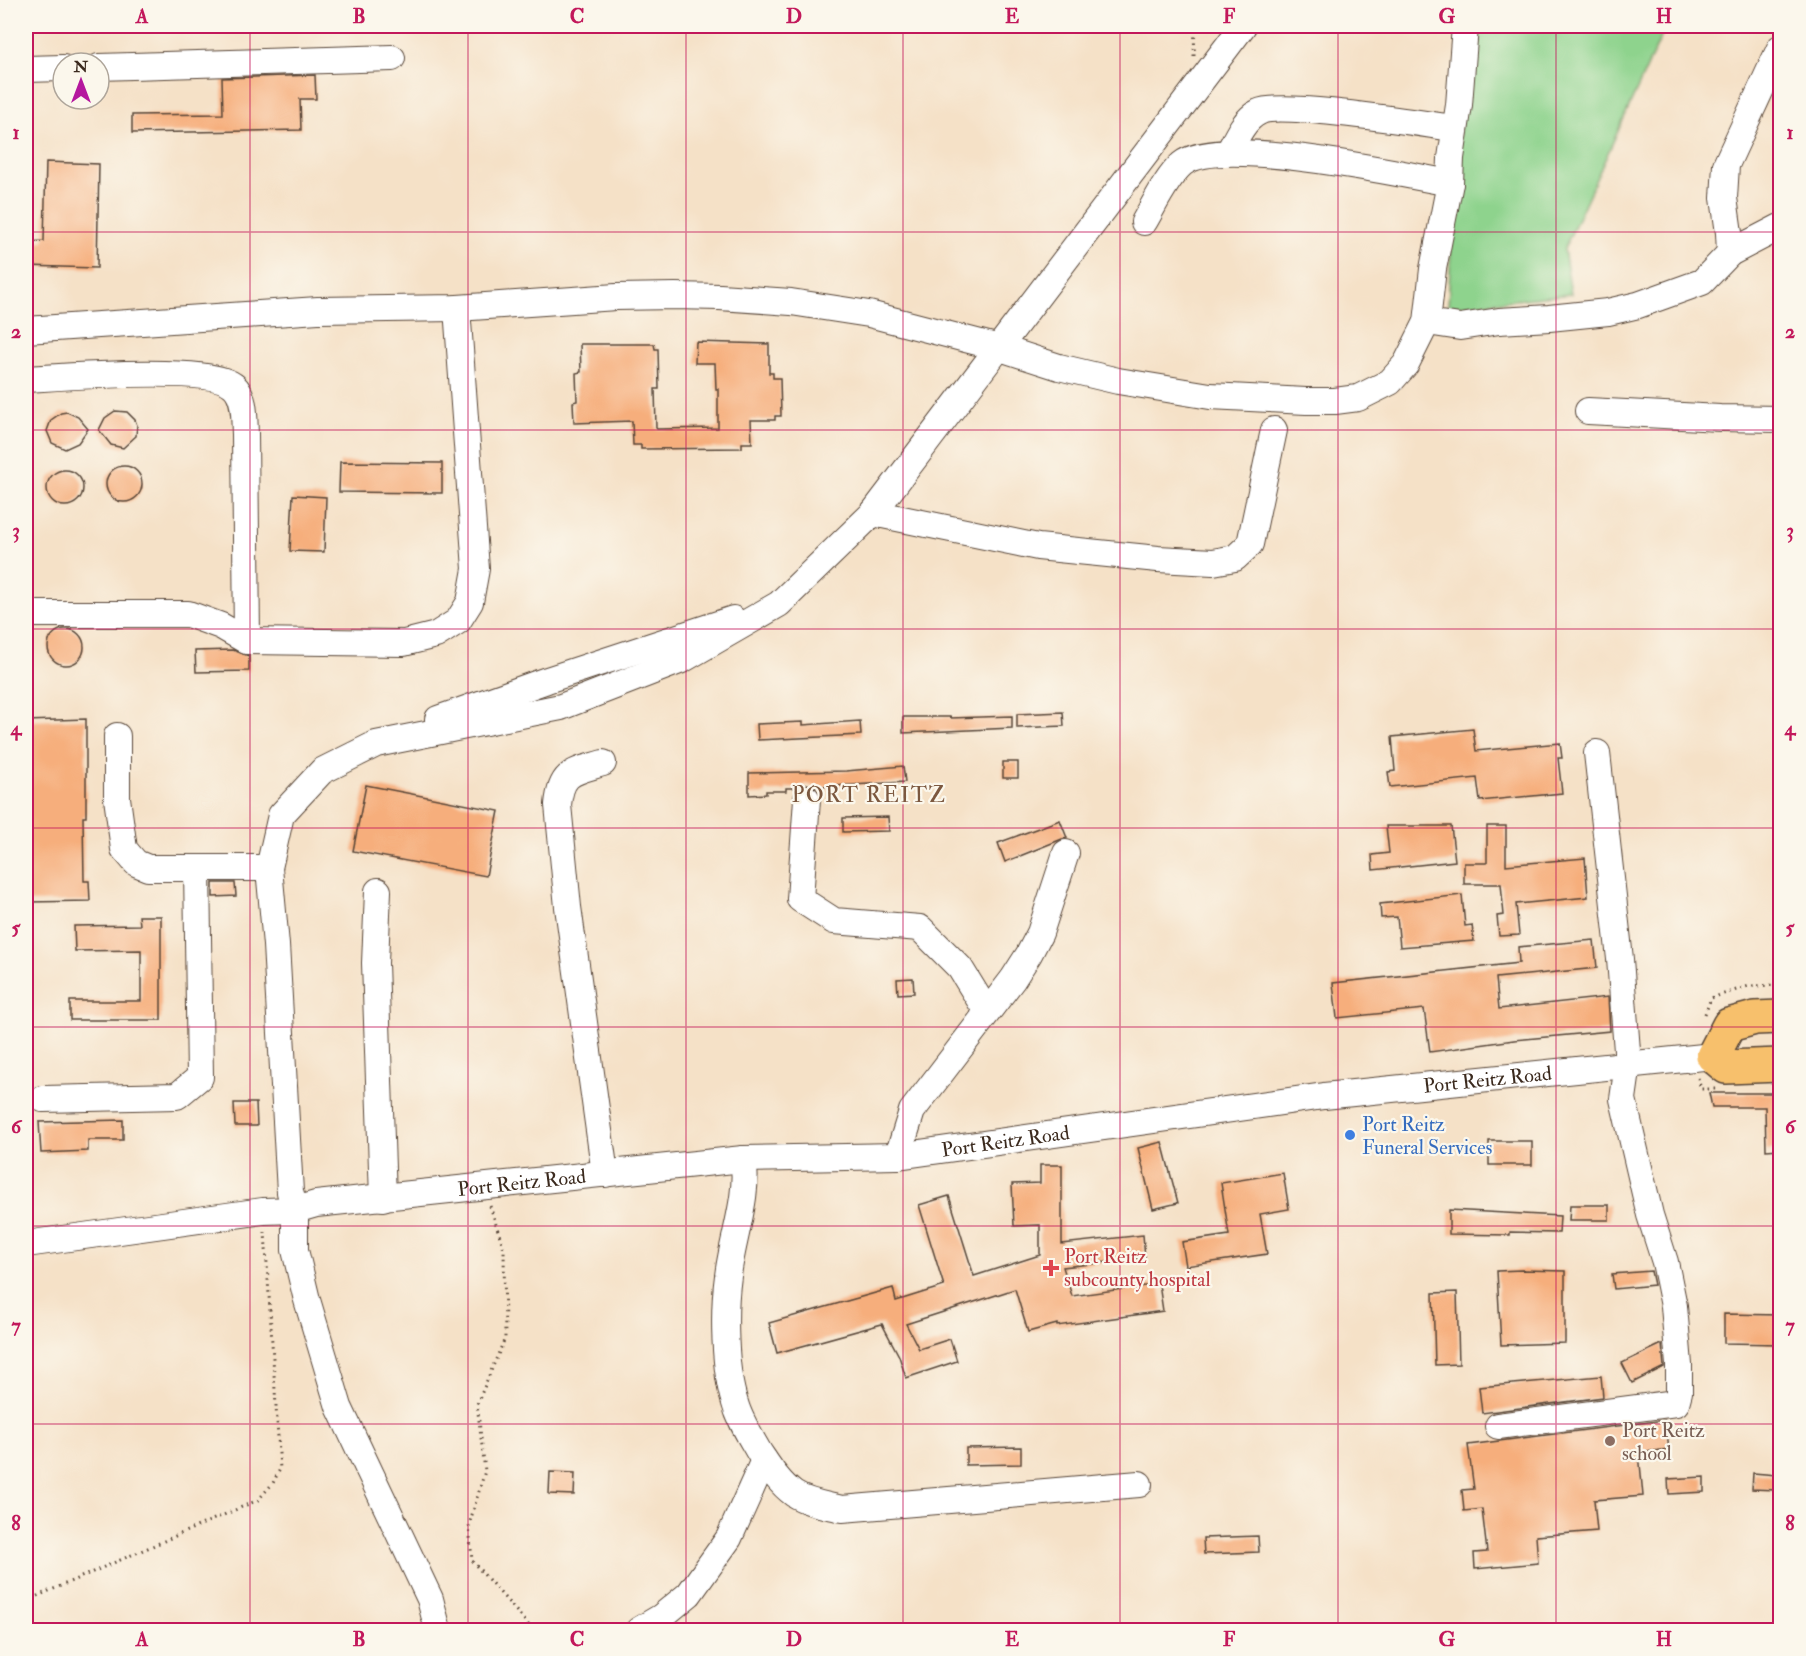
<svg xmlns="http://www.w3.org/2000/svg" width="1806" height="1656" viewBox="0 0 1806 1656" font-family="'IM FELL Double Pica',serif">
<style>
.green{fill:#8ed38d;stroke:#647e56;stroke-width:1.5}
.building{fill:#f6ae7b}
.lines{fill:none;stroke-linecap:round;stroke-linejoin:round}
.minor-casing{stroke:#574537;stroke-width:28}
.major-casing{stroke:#574537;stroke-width:36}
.path{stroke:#574537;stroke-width:3;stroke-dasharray:1.5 4.5;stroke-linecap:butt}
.minor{stroke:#fff;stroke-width:26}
.major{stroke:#f7c06c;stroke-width:33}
.grid{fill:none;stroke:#c2185b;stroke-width:1.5;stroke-opacity:0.55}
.shop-dot{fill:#3f7fe0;stroke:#fbf7ec;stroke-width:2}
.health-dot{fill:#e0444e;stroke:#fbf7ec;stroke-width:2}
.education-dot{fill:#8d6e63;stroke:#fbf7ec;stroke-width:2}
.labels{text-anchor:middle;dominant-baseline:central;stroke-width:4.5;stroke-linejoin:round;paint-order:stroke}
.street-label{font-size:20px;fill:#3b2a1e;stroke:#fbf7ec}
.shop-label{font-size:20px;fill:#366cbe;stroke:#fbf7ec;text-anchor:start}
.health-label{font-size:20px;fill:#be3a42;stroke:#fbf7ec;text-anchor:start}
.education-label{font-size:20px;fill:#785e54;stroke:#fbf7ec;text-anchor:start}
.quarter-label{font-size:22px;letter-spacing:1.5px;fill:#7c583f;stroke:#fbf7ec}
.neatline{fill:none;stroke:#c2185b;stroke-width:2}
.grid-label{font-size:20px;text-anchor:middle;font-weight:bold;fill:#c2185b}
</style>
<rect width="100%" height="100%" fill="#fbf7ec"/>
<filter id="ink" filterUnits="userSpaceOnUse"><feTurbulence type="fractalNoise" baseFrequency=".0167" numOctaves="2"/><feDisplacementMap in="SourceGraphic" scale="12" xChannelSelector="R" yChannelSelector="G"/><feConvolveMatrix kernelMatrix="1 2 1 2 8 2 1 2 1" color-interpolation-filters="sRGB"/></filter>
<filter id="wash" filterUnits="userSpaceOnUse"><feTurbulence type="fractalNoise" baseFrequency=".008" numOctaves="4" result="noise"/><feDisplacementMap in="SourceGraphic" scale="24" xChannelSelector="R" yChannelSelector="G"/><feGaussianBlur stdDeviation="1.35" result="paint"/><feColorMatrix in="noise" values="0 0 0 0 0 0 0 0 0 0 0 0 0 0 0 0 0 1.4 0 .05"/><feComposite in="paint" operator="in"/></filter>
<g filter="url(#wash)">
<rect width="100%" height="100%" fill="#f5e1c7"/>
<path class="green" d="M1472,26H1666L1564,249L1571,294L1448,307L1455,170Z"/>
<g id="blocks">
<g class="building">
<path d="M315,75L316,99H300L301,130L132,133V115L223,114L222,78Z"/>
<path d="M46,162L99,164L97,268L26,266V242L44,241Z"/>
<path d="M696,342L769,344V373H773V378H780L781,416H775V420H751L752,443H742V448L641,449V445H633L632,421L574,423L573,402L577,401L576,373L581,372L580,344H654L655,349H658L659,389H655L656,428L657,429L718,428V389H716L715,363H695Z"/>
<path d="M115,411L127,412L135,420L137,425L136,436L123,448L111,445L99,430L105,418Z"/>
<path d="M67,412L78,417L88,429L78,443L65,449L52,443L47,431L51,420L61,413Z"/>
<path d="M340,462L442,463V493L339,492Z"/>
<circle cx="124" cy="484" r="18"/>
<circle cx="65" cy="488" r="18"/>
<path d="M293,495L326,497L324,552L290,551Z"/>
<circle cx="66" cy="647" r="18"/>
<path d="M233,650L249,656V671L196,672L195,651Z"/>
<path d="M1063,712L1064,726L1017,728V714Z"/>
<path d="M1012,716V728L903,733V717H950V718Z"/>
<path d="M86,719V817H83L84,881H89L90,901L28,902L27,872H26V721Z"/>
<path d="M860,721L861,735L758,740L757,724L803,722V725Z"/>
<path d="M1473,729L1476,751L1560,743L1562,758H1558L1562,793L1480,801L1477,778L1390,787L1388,772L1395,771L1392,737Z"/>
<rect x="1003" y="762" width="15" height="16"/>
<path d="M903,766L905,782L815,787L807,784L798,788H786V791H766V794L749,795V773L846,771Z"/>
<path d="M366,785L499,811L486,876L353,851Z"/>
<path d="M888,817L889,831L843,832V818Z"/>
<path d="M1060,820L1067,838L1062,839L1005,862L998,843Z"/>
<path d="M1386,826H1451L1455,861L1373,870L1372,855L1389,853Z"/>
<path d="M1487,826H1506V865L1585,858L1588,897L1516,904L1519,935L1499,936L1497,916L1504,915L1501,884H1464V863H1487Z"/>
<path d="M213,883H235L236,896L213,897Z"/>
<path d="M1462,895L1465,926L1472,925L1474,941L1400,947L1397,917L1381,918L1380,904Z"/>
<path d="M139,916H161V1020H70V1001H141V950L75,951L74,926L140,925Z"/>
<path d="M1594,940L1597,968L1496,978L1499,1009L1608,997L1610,1031L1514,1040L1430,1052L1424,1009L1337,1018L1333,983L1519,963L1518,947Z"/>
<path d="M913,978L914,993L898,994L897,979Z"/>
<path d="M1709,1093H1780V1149L1766,1150L1765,1107H1712Z"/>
<path d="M234,1103H256L257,1126H235Z"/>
<path d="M123,1120V1140H88V1151L41,1153L39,1122Z"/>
<rect x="1489" y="1141" width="43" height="24"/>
<path d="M1162,1142L1178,1203L1153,1209L1138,1148Z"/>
<path d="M1040,1165H1062V1244L1143,1235L1145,1258L1063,1267L1072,1296L1159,1284L1163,1311L1057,1326V1324L1028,1332L1015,1289L906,1324L919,1349L950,1339L957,1361L906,1378L899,1356L882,1324L777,1353L769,1323L893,1288L896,1301L944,1286L919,1205L949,1196L974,1276L1040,1255V1225L1014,1226L1012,1184L1040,1183Z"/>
<path d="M1283,1173L1289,1209L1260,1214L1267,1254L1186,1266L1182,1242L1229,1235L1221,1183Z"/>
<path d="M1570,1205H1609V1220H1569Z"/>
<path d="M1449,1210L1560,1216L1559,1233L1510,1232V1235L1449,1234Z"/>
<path d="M1522,1270L1565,1271V1343L1501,1345L1497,1271Z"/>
<path d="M1651,1271L1654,1285L1614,1289L1612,1274Z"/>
<path d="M1457,1292L1459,1364L1435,1365L1433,1293Z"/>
<path d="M1724,1314L1780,1315V1344L1724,1343Z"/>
<path d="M1662,1344L1664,1367L1632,1383L1622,1363Z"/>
<path d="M1601,1376L1603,1397L1482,1413L1479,1387Z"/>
<path d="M1665,1420L1669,1449L1639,1453L1643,1496L1594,1500L1597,1531L1536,1536L1538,1563L1475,1569L1474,1553L1487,1552L1482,1509L1464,1511L1462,1490L1474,1489L1468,1445Z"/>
<path d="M1021,1447V1464L966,1465V1448Z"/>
<path d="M550,1472L575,1473L574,1495L549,1494Z"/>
<path d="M1753,1473L1777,1475L1776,1490L1752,1489Z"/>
<path d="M1704,1477V1492L1669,1494L1668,1479Z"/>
<path d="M1258,1536L1259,1552L1204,1554L1203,1538Z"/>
</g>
</g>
</g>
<g filter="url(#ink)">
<use href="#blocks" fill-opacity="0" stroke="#574537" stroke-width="1.5"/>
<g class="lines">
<defs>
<g id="minor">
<path d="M99,67L392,58"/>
<path d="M26,69L63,68"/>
<path d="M1229,152C1236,138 1244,119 1259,112C1279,101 1423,124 1455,128"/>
<path d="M1144,222C1154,205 1167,177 1182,164C1218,134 1401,174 1450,183"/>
<path d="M1730,253L1729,233L1724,198L1726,165L1780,48"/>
<path d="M1427,322L1460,327L1499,321L1549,318L1608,312L1638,305L1702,282L1730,253L1780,227"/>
<path d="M26,330L318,310L457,308L616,297L675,296L720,297L791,302L869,314L1000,348L1059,367L1118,381L1210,396L1306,401H1335L1358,398L1390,382L1406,364L1427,322L1433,269L1450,183L1451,158L1459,105L1465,26"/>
<path d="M26,379C61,377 212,365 234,386C246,397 244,420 245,434L247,641"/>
<path d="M1588,411L1720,418L1780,419"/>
<path d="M873,513L1038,547L1158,559L1213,562L1235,558L1250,544L1274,430"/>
<path d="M26,612L34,614H188L221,626L247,641L404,643L436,635L458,621L470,602L476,569L457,308"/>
<path d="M438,719L547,680L733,619"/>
<path d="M117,736V798L124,849L136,863L148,868H269"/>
<path d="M603,763C574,772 561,771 558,805L568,907L605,1174"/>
<path d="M807,799L800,899L834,921L920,928L960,968L987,1012"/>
<path d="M378,891L375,963L383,1198"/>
<path d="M43,1099L177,1096L200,1077L197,868"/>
<path d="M898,1156L912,1111L1013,979L1029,954L1040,933L1066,853"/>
<path d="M743,1159C750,1193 732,1240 728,1276C723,1312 724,1369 735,1403C740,1421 750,1436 759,1452C769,1467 779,1483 794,1494C808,1503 826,1505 842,1509L1139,1484"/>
<path id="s1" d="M26,1244L263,1211L295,1210L316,1204L743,1159L898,1156L1324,1096L1713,1056"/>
<path d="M1498,1426L1676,1403L1679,1392V1365L1674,1306L1665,1262L1650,1215L1623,1099L1628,1064L1620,959L1597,753"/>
<path d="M438,1630L430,1599L339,1407L307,1300L295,1250V1210L290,1192L276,945L269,868L281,815L322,771L376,744L561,707L682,660L779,604L873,513L1243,26"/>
<path d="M639,1630L661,1617L689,1594L729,1538L764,1460"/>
</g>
<path id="major" d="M1780,1017L1755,1018L1729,1025L1713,1056L1726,1067L1780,1065"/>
</defs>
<use href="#minor" class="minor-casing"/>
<use href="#major" class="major-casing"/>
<g class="path">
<path d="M1194,56L1195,26"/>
<path d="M1705,1014L1711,998L1749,986L1780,985"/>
<path d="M1698,1078L1701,1089H1716"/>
<path d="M490,1206L504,1249L505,1338L477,1404L485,1471L469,1525L472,1561L533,1630"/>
<path d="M26,1601L258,1500L273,1483L280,1469L265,1232"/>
</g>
<use href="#minor" class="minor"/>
<use href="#major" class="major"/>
</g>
</g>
<path class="grid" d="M250,26V1630M468,26V1630M686,26V1630M903,26V1630M1120,26V1630M1338,26V1630M1556,26V1630M26,232H1780M26,430H1780M26,629H1780M26,828H1780M26,1027H1780M26,1226H1780M26,1424H1780"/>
<circle class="shop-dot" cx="1350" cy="1135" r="6"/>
<path class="health-dot" d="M1048 1259h6v6h6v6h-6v6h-6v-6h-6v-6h6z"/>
<circle class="education-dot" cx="1610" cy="1441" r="6"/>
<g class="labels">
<g class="street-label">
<text stroke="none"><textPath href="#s1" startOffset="1472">Port Reitz Road</textPath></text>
<text stroke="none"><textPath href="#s1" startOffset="986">Port Reitz Road</textPath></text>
<text stroke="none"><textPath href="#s1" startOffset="500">Port Reitz Road</textPath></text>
</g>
<g class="shop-label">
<text x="1362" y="1124">Port Reitz<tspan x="1362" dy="23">Funeral Services</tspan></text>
</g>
<g class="health-label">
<text x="1064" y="1256">Port Reitz<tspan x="1064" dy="23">subcounty hospital</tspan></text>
</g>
<g class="education-label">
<text x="1622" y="1430">Port Reitz<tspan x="1622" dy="23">school</tspan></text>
</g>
<g class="quarter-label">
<text x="869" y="795">PORT REITZ</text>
</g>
</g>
<rect width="1806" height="1656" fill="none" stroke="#fbf7ec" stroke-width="66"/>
<g transform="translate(81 81)"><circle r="28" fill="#fbf7ec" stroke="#aea59a" stroke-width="1.5"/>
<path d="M0-4.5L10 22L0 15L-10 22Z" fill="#b5179e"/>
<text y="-9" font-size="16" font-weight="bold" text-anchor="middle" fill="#3b2a1e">N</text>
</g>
<rect x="33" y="33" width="1740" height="1590" class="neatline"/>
<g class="grid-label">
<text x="142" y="23">A</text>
<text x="359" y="23">B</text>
<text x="577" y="23">C</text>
<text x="794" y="23">D</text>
<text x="1012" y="23">E</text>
<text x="1229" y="23">F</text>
<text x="1447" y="23">G</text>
<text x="1664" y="23">H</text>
<text x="16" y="139">1</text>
<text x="1790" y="139">1</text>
<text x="16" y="338">2</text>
<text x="1790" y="338">2</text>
<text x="16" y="537">3</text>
<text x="1790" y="537">3</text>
<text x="16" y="735">4</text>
<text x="1790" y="735">4</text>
<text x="16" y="934">5</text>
<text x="1790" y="934">5</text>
<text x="16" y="1133">6</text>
<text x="1790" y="1133">6</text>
<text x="16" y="1332">7</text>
<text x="1790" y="1332">7</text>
<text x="16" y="1530">8</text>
<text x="1790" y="1530">8</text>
<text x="142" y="1646">A</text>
<text x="359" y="1646">B</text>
<text x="577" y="1646">C</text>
<text x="794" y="1646">D</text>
<text x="1012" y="1646">E</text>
<text x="1229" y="1646">F</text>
<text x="1447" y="1646">G</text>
<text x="1664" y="1646">H</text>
</g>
</svg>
